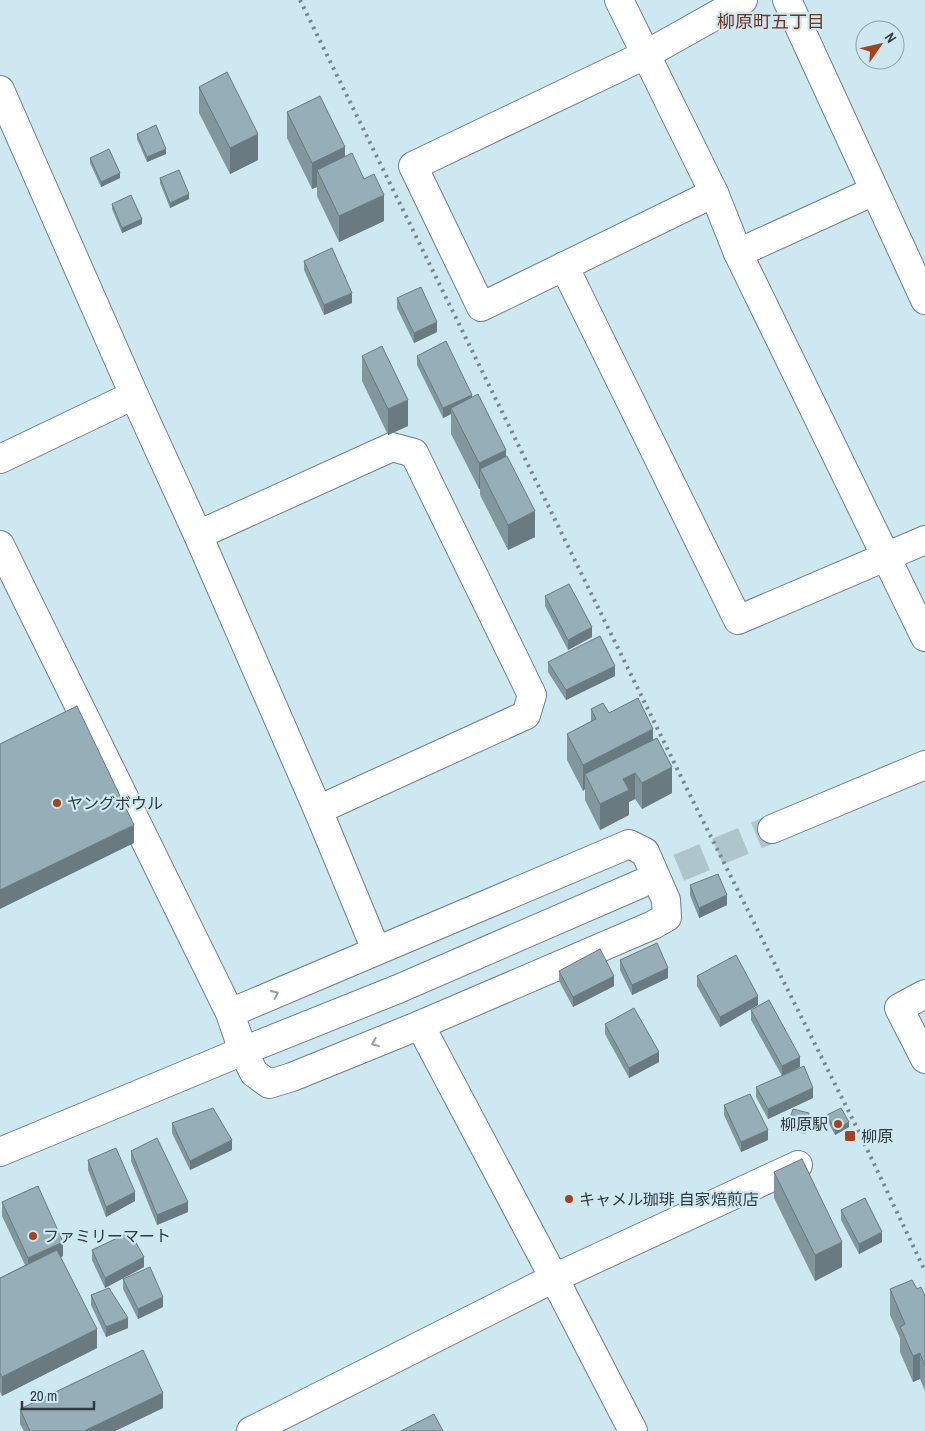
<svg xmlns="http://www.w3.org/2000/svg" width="925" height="1431" viewBox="0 0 925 1431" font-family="'Archivo Narrow','Noto Sans JP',sans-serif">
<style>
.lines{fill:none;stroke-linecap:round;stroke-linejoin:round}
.minor-tunnel{stroke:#afc5cd;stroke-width:28;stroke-dasharray:28 14;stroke-linecap:butt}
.minor-casing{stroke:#6a8189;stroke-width:30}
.minor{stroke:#fff;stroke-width:28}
.rail{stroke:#76878d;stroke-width:4;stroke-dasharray:2.5 5;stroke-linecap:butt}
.wall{fill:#81969d}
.shaded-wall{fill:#697a80}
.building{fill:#96aeb7;stroke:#697a80}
.oneway{stroke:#989d9f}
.poi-dot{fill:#a8411e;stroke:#cee8f1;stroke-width:2}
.labels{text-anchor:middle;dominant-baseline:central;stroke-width:4.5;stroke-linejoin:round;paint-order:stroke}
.poi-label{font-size:16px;fill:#313b3f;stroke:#cee8f1;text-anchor:start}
.neighbourhood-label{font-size:18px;fill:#75321d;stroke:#cee8f1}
</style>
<rect width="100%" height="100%" fill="#cee8f1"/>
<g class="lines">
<path class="minor-tunnel" d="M640,884L772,829"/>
<defs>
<g id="minor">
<path d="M619,0L714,193L738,253L925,637"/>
<path d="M787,0L925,300"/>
<path d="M0,90L134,395L198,535L318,810L376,950"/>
<path d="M714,193L481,307L413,166L645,55L743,0"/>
<path d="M738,253L874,191"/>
<path d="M564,266L738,620L925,540"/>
<path d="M0,459L134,395"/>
<path d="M198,535L392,447L414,453L532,695L526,715L318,810"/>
<path d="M0,545L230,1013L243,1051L254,1073L269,1084L292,1077L420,1025L653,925L667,917L666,900L645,852L629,844L230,1013"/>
<path d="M772,829L925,765"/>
<path d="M925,994L899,1008L925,1059"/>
<path d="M420,1025L554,1278L633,1431"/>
<path d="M0,1152L243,1051L398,989L640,884"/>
<path d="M251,1431L554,1278L798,1165"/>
</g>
</defs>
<use href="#minor" class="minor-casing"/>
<use href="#minor" class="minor"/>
<path class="rail" d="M300,0L691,797L856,1126L925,1271"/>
</g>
<g class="wall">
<path d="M199,87L258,160L230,174L199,113Z"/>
<path d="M287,112L345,156L384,221L339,242L317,196V187L312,189L287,138Z"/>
<path d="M137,134L166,154L147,162L137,139Z"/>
<path d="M90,158L120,178L101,187L90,163Z"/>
<path d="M160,178L189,199L170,208L160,183Z"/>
<path d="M112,204L142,224L122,233L112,209Z"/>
<path d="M304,261L352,303L324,315L304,270Z"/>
<path d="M397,298L437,332L414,343L397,308Z"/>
<path d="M362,356L408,426L388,435L362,381Z"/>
<path d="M417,356L472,398L506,456L535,537L508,550L480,495V489H479L451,434V414L443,418L417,365Z"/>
<path d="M545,596L592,637L568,650L545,606Z"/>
<path d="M548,662L615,676L566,700L548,672Z"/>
<path d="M591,709L609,713L653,740L672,793L642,809L635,799L629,802V815L600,830L585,800V789L583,791L567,760V734L591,721Z"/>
<path d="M690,885L727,905L699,918L690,895Z"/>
<path d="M620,960L668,978L632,995L620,970Z"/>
<path d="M559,971L614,986L573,1007L559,981Z"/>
<path d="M697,976L758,1005L720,1027L697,986Z"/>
<path d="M751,1010L800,1057L782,1076L751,1020Z"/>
<path d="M605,1024L659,1062L629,1078L605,1034Z"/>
<path d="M756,1087L813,1098L768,1119L756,1097Z"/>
<path d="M724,1105L768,1140L741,1152L724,1115Z"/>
<path d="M827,1115L849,1127L835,1135L827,1120Z"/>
<path d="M809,1118L805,1134L788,1130V1125Z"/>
<path d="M172,1123L232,1150L190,1170L172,1133Z"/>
<path d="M131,1151L188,1212L157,1225L131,1161Z"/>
<path d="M88,1160L135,1201L106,1217L88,1170Z"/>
<path d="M774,1172L842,1267L815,1281L774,1198Z"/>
<path d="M2,1202L63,1256L61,1257L97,1348L2,1396L0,1392V1278L25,1265L2,1216Z"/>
<path d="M841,1210L882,1242L859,1254L841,1220Z"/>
<path d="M92,1250L144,1267L105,1288L92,1260Z"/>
<path d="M123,1279L163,1307L138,1319L123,1289Z"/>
<path d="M890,1289H917L925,1296V1391L920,1379L913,1382L900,1352V1338L890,1315Z"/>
<path d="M91,1295L128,1328L106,1337L91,1305Z"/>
<path d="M163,1408L115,1431H24L20,1424V1409Z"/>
</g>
<g class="shaded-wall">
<path d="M258,134V160L230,174V148Z"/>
<path d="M345,147V173L317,170V187L312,189V163Z"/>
<path d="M166,149V154L147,162V157Z"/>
<path d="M120,173V178L101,187V182Z"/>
<path d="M189,194V199L170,208V203Z"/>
<path d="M384,195V221L339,242V216Z"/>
<path d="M142,219V224L122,233V228Z"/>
<path d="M352,293V303L324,315V305Z"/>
<path d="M437,322V332L414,343V333Z"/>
<path d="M472,395V405L451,408V414L443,418V408Z"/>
<path d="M408,400V426L388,435V409Z"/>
<path d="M506,450V476L480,469V489H479V463Z"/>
<path d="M535,511V537L508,550V525Z"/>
<path d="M592,627V637L568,650V640Z"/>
<path d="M615,666V676L566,700V690Z"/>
<path d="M653,729V755L585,774V789L583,791V765Z"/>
<path d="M672,767V793L642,809V783Z"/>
<path d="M635,773V799L629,802V815L600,830V804L623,779Z"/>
<path d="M134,825V843L0,909V890Z"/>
<path d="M727,895V905L699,918V908Z"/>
<path d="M668,968V978L632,995V985Z"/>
<path d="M614,976V986L573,1007V997Z"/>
<path d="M758,996V1005L720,1027V1017Z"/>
<path d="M659,1052V1062L629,1078V1068Z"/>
<path d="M800,1057V1067L782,1076V1066Z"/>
<path d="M813,1088V1098L768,1119V1109Z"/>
<path d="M809,1113V1118L805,1134V1129Z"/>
<path d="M849,1122V1127L835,1135V1130Z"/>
<path d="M768,1130V1140L741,1152V1142Z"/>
<path d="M232,1140V1150L190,1170V1161Z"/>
<path d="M135,1192V1201L106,1217V1207Z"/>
<path d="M188,1202V1212L157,1225V1215Z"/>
<path d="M882,1232V1242L859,1254V1244Z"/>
<path d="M63,1242V1256L28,1272V1258Z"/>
<path d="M842,1242V1267L815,1281V1255Z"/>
<path d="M144,1257V1267L105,1288V1278Z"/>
<path d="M163,1297V1307L138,1319V1309Z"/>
<path d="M128,1318V1328L106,1337V1327Z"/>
<path d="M97,1329V1348L2,1396V1377Z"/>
<path d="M920,1353V1379L913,1382V1356Z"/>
<path d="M163,1393V1408L115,1431H84Z"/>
</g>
<g class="building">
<path d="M227,72L258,134L230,148L199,87Z"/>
<path d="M320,96L345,147L312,163L287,112Z"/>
<path d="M156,125L166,149L147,157L137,134Z"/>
<path d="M109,149L120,173L101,182L90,158Z"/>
<path d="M352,153L364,179L374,174L384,195L339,216L317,170Z"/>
<path d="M179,170L189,194L170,203L160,178Z"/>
<path d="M131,195L142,219L122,228L112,204Z"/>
<path d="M332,248L352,293L324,305L304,261Z"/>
<path d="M421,287L437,322L414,333L397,298Z"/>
<path d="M446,341L472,395L443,408L417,356Z"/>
<path d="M382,346L408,400L388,409L362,356Z"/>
<path d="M478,394L506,450L479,463L451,408Z"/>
<path d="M507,456L535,511L508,525L480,469Z"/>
<path d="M569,584L592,627L568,640L545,596Z"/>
<path d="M600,636L615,666L566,690L548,662Z"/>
<path d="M638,698L653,729L583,765L567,734L596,719L591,709L603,703L609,713Z"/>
<path d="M77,706L134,825L0,890V744Z"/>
<path d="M657,738L672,767L642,783L635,773L623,779L629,790L600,804L585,774Z"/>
<path d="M718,874L727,895L699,908L690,885Z"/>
<path d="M657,943L668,968L632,985L620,960Z"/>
<path d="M600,949L614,976L573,997L559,971Z"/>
<path d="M736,955L758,996L720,1017L697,976Z"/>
<path d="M769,1000L800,1057L782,1066L751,1010Z"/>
<path d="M634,1008L659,1052L629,1068L605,1024Z"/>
<path d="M804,1066L813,1088L768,1109L756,1087Z"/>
<path d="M750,1094L768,1130L741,1142L724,1105Z"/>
<path d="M213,1108L232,1140L190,1161L172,1123Z"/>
<path d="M841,1108L849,1122L835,1130L827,1115Z"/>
<path d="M793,1109L809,1113L805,1129L788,1125Z"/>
<path d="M157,1138L188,1202L157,1215L131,1151Z"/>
<path d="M116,1148L135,1192L106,1207L88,1160Z"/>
<path d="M802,1159L842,1242L815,1255L774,1172Z"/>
<path d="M38,1186L63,1242L28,1258L2,1202Z"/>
<path d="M865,1198L882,1232L859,1244L841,1210Z"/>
<path d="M130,1232L144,1257L105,1278L92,1250Z"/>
<path d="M57,1250L97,1329L2,1377L0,1373V1278Z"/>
<path d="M150,1267L163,1297L138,1309L123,1279Z"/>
<path d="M912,1280L917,1289L921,1287L925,1296V1366L920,1353L913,1356L900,1327L905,1324L890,1289Z"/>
<path d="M109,1288L128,1318L106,1327L91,1295Z"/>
<path d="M143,1350L163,1393L84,1431H30L20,1409Z"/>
<path d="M434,1414L443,1431H401Z"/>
</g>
<defs><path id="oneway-chevron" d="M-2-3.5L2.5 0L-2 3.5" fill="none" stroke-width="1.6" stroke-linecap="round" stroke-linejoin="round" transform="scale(1.25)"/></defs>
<g class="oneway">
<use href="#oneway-chevron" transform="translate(275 994) rotate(-23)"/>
<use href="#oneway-chevron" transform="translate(375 1043) rotate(158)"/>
</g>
<g class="poi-dot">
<circle cx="57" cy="803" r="5"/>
<circle cx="838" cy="1124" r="5"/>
<rect x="844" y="1130" width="12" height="12" rx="2.5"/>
<circle cx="569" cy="1199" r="5"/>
<circle cx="33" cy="1236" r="5"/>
</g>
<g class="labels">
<g class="poi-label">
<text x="67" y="803">ヤングボウル</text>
<text x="828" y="1124" text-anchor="end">柳原駅</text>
<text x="861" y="1136">柳原</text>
<text x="579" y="1199">キャメル珈琲 自家焙煎店</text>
<text x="43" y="1236">ファミリーマート</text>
</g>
<g class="neighbourhood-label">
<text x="771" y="21">柳原町五丁目</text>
</g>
</g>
<g transform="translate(880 45) rotate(56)"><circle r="24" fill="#cee8f1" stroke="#8fa3aa"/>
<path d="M0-4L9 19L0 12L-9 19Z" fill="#a8411e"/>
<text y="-8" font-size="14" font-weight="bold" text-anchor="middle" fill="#313b3f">N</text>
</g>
<path d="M22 1401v8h72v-8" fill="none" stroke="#313b3f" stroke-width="2.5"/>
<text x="30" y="1401" font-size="15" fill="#313b3f" stroke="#cee8f1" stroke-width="4" paint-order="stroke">20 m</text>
</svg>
